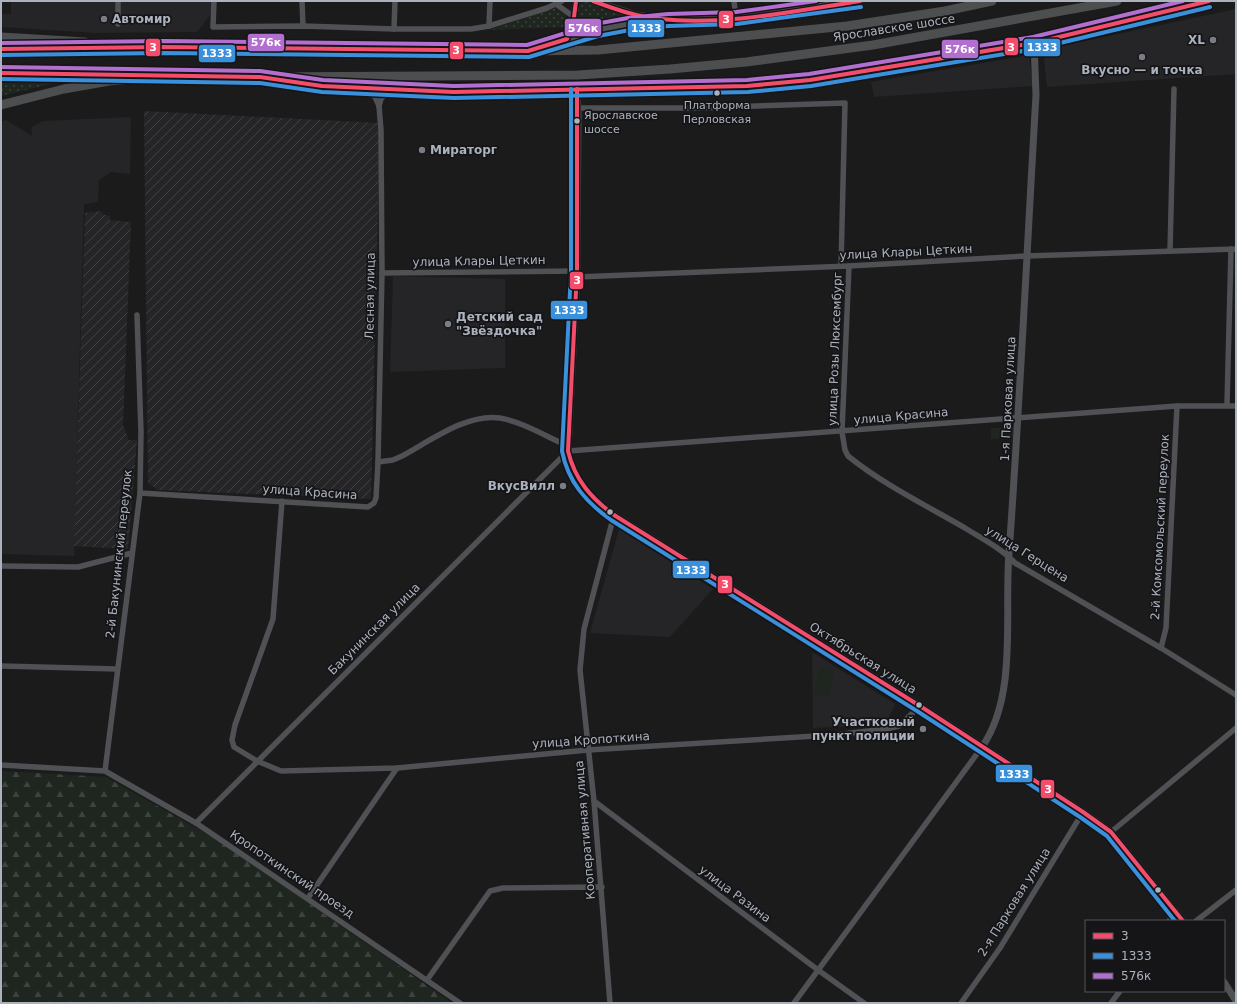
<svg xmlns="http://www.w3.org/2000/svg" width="1237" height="1004" viewBox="0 0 1237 1004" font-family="'DejaVu Sans',sans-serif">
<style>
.built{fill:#252528}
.industrial{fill:url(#industrial-furrows)}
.grass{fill:url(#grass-dots)}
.forest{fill:url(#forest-firs)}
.pitch{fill:#1f261f}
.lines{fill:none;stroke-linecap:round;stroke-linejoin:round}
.minor{stroke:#4f5155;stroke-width:5.5}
.tertiary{stroke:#4f5155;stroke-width:7}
.primary{stroke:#4d4e50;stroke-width:9}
.trunk{stroke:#4d4e50;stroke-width:9}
.bus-1-casing{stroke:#151518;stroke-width:7}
.bus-2-casing{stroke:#151518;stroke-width:7}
.bus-3-casing{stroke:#151518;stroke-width:7}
.bus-1{stroke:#f44d6c;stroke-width:4}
.bus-2{stroke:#3a90db;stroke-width:4}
.bus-3{stroke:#b36fd0;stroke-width:4}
.poi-dot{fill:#797d85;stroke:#151518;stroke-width:1.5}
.bus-dot{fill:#acb2bd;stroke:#151518;stroke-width:1.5}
.labels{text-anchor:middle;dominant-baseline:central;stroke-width:3.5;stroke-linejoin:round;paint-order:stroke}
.bus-label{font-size:11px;fill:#acb2bd;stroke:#151518}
.poi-label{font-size:12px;font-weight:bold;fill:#acb2bd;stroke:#151518;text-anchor:start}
.street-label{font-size:12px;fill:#acb2bd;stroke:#151518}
.line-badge{stroke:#151518;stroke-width:1.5}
.badge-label{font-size:11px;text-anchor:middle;font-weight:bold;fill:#fff}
</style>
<defs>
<pattern id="industrial-furrows" width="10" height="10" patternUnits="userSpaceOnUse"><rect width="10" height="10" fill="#252528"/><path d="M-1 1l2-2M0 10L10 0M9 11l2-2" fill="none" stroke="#424245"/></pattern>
<pattern id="grass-dots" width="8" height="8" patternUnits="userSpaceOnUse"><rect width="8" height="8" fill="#1f261f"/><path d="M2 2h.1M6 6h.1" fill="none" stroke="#3d433e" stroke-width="1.8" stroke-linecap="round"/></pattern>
<pattern id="forest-firs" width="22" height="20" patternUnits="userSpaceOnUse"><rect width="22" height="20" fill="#1f261f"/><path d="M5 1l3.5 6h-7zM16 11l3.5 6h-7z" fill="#3d433e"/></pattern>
</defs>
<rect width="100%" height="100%" fill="#1b1b1c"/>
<g class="built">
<path d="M11,1H211V14L197,32L96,33L1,27V14H11Z"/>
<path d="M1236,9V74L1047,87L1043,50Z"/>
<path d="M1029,55L1033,86L874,97L871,82Z"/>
<path d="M131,117L130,174L111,172L99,180L98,202L84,204L74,556L1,554V122L6,120L32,136L31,127L43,121Z"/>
<path d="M393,276L505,279V368L390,372Z"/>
<path d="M619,529L713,589L670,637L590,633Z"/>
<path d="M812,652L895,704L885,725L813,728Z"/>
</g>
<g class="industrial">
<path d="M144,111L380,123L371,499L158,490L148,483Z"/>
<path d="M101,211L104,215L110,216V220L131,222L123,425L129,440H137L128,549L74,546L85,213Z"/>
</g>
<g class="grass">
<path d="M585,1L631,15L575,28L578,5Z"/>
<path d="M555,8L565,13L567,20L563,27L489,30Z"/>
<path d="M71,79L1,96V83Z"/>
</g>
<path class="forest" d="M1,771L106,777L219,841L452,1003H1Z"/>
<g class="pitch">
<path d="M1013,427L1014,438L991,439V428Z"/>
<path d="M821,667L834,671L828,697L814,693Z"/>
</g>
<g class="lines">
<g class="minor">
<path d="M118,1V24"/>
<path d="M214,1L213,27L303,26L394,29H471L489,26L547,8L562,1"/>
<path d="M302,1L303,26"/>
<path d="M734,1L736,18"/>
<path d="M556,4L574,17"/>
<path d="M489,26L490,1"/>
<path d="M394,29L395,1"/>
<path d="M364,88L375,97L379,106L381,130L382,273L378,462"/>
<path d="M379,106L381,99L390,89"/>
<path d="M578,108H698L845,103L841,266"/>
<path d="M1170,251L1174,89"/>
<path d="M849,266L842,432L845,450L848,456C881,483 927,506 965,528C981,538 1001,548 1015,563L1161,648L1236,695"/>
<path d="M382,273L577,271"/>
<path d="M577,277L849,266L1027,256L1236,249"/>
<path d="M1227,405L1231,249"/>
<path d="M140,493L368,507L374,503L376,498L378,462L393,460L402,456C430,441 467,413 500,418C523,422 547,437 568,446"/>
<path d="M282,501L273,619L235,725L232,740L234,747L257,761L281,771L397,768L588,750L833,735L886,729L899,726L920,706"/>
<path d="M1,566L78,567L132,553"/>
<path d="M1161,648L1166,628L1177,406"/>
<path d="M1,666L117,669"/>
<path d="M1,765L105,771L196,823L460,1003"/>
<path d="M105,771L140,493L141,432L137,315"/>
<path d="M594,801L818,970L864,1003"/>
<path d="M196,823L568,451L1177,406H1236"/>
<path d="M1111,832L1236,728"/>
<path d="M308,898L397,768"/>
<path d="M1169,921L1176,911"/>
<path d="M1196,921L1236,890"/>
<path d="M427,980L490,891L503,888L602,887"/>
<path d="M610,1003L594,801L580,670L584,629L614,515"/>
<path d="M794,1003L982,747"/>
<path d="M961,1003L1000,948L1083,812"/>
<path d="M1111,1003L1120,991"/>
</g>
<g class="tertiary">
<path d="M593,1L636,15L658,18"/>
<path d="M567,39L573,25L576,1"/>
<path d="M535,49L597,30L629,24L668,20L736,18L860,1"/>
<path d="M280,80L322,86L454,92L747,86L810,80L1034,43L1209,1"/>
<path d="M577,89L578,114L577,271L568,451C573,481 590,498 614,515L920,706L1083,812L1111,832L1183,921"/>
<path d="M982,747C1018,695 1004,614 1009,553C1020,401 1027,248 1036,95L1034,43"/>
<path d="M1224,982L1236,1001"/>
</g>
<path class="primary" d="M1,73L150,74"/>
<g class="trunk">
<path d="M1,37L85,42"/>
<path d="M1,49L164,47L528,51L598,50L847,26L945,11L992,1"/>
<path d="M1,105L64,89L109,81L183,75L260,77L578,75L670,69L746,62L873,45L1117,1"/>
</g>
<defs>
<g id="bus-1">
<path d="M593,1C615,9 637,17 660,19C726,26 795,11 860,1"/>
<path d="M1,49L164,47L528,51L567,39L573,25L576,1"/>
<path d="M1,73L260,77L322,86L454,92L747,86L810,80L1034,43L1209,1"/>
<path d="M577,89V271L568,451C575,480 591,498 614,515L920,706L1083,812L1111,832L1183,921"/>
</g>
<g id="bus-2">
<path d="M1,55L164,53L529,57L598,36L630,30L668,26L737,24L861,7"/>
<path d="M1,79L260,83L322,92L454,98L748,92L811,86L1035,49L1210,7"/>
<path d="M571,89V271L562,451C568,482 586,502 611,520L917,711L1080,817L1107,836L1175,921"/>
</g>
<g id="bus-3">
<path d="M1,43L164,41L527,45L595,24L628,18L668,14L736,12L816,1"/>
<path d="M1,67L260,71L323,80L454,86L747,80L809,74L1033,37L1183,1"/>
</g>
</defs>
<use href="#bus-1" class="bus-1-casing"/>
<use href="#bus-2" class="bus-2-casing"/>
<use href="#bus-3" class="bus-3-casing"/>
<use href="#bus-1" class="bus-1"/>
<use href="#bus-2" class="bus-2"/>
<use href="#bus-3" class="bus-3"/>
</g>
<g class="poi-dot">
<circle cx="104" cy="19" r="4"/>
<circle cx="1213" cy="40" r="4"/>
<circle cx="1142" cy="57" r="4"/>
<circle cx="422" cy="150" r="4"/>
<circle cx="448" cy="324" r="4"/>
<circle cx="563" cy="486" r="4"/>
<circle cx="923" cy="729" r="4"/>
</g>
<g class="bus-dot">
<circle cx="717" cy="93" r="3.5"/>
<circle cx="577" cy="121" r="3.5"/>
<circle cx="610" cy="512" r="3.5"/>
<circle cx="919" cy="705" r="3.5"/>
<circle cx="1158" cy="890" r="3.5"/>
</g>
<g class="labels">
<g class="bus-label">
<text x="717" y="105">Платформа<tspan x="717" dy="14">Перловская</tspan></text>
<text x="584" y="115" text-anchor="start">Ярославское<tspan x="584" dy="14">шоссе</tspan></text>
</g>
<g class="poi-label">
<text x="112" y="19">Автомир</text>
<text x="1205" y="40" text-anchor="end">XL</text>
<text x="1142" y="70" text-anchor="middle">Вкусно — и точка</text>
<text x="430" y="150">Мираторг</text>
<text x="456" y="317">Детский сад<tspan x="456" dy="14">"Звёздочка"</tspan></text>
<text x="555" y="486" text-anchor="end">ВкусВилл</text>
<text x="915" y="722" text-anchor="end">Участковый<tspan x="915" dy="14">пункт полиции</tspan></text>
</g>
<g class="street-label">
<text transform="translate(894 28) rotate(-9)">Ярославское шоссе</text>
<text transform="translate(906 252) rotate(-3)">улица Клары Цеткин</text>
<text transform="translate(479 261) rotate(-1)">улица Клары Цеткин</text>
<text transform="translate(370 296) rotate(-89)">Лесная улица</text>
<text transform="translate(835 349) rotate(-88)">улица Розы Люксембург</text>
<text transform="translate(1008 399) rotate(-87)">1-я Парковая улица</text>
<text transform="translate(901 416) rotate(-5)">улица Красина</text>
<text transform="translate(310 492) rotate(4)">улица Красина</text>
<text transform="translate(1160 527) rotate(-87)">2-й Комсомольский переулок</text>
<text transform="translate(119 554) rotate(-84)">2-й Бакунинский переулок</text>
<text transform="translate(1027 554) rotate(32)">улица Герцена</text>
<text transform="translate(374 629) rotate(-45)">Бакунинская улица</text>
<text transform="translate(863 658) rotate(32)">Октябрьская улица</text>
<text transform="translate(591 740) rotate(-4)">улица Кропоткина</text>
<text transform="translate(585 830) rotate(-95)">Кооперативная улица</text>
<text transform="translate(292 874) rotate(34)">Кропоткинский проезд</text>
<text transform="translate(735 894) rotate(37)">улица Разина</text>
<text transform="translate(1014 902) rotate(-58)">2-я Парковая улица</text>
</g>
</g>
<g class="line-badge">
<rect x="718" y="10" width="16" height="19" rx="4" fill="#f44d6c"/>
<rect x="564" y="18" width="38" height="19" rx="4" fill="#b36fd0"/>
<rect x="627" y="19" width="38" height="19" rx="4" fill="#3a90db"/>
<rect x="247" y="33" width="38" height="19" rx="4" fill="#b36fd0"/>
<rect x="1004" y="37" width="15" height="19" rx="4" fill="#f44d6c"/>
<rect x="145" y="38" width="16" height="19" rx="4" fill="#f44d6c"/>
<rect x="1023" y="38" width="38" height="19" rx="4" fill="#3a90db"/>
<rect x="941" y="39" width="38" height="20" rx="4" fill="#b36fd0"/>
<rect x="449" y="41" width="15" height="19" rx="4" fill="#f44d6c"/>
<rect x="198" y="44" width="38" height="19" rx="4" fill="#3a90db"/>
<rect x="569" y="271" width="15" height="19" rx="4" fill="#f44d6c"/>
<rect x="550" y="300" width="38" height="20" rx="4" fill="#3a90db"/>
<rect x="672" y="560" width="38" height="19" rx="4" fill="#3a90db"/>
<rect x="717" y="575" width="16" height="19" rx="4" fill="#f44d6c"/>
<rect x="995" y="764" width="38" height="19" rx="4" fill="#3a90db"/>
<rect x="1040" y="779" width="15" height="20" rx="4" fill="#f44d6c"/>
</g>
<g class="badge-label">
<text x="726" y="23">3</text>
<text x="583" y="32">576к</text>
<text x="646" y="32">1333</text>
<text x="266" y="46">576к</text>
<text x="1011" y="51">3</text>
<text x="153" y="51">3</text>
<text x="1042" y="51">1333</text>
<text x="960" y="53">576к</text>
<text x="456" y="54">3</text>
<text x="217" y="57">1333</text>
<text x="577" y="284">3</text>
<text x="569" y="314">1333</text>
<text x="691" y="574">1333</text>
<text x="725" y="588">3</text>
<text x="1014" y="778">1333</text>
<text x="1048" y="793">3</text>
</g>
<rect width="1237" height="1004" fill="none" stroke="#acb2bd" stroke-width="4"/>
<rect x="1085" y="920" width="140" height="72" fill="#151518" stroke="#51545a"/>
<rect x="1093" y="933" width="20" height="6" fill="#f44d6c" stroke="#51545a"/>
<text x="1121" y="940" font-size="12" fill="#acb2bd">3</text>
<rect x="1093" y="953" width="20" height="6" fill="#3a90db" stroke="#51545a"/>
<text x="1121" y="960" font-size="12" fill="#acb2bd">1333</text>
<rect x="1093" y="973" width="20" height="6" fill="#b36fd0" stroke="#51545a"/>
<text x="1121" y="980" font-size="12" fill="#acb2bd">576к</text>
</svg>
